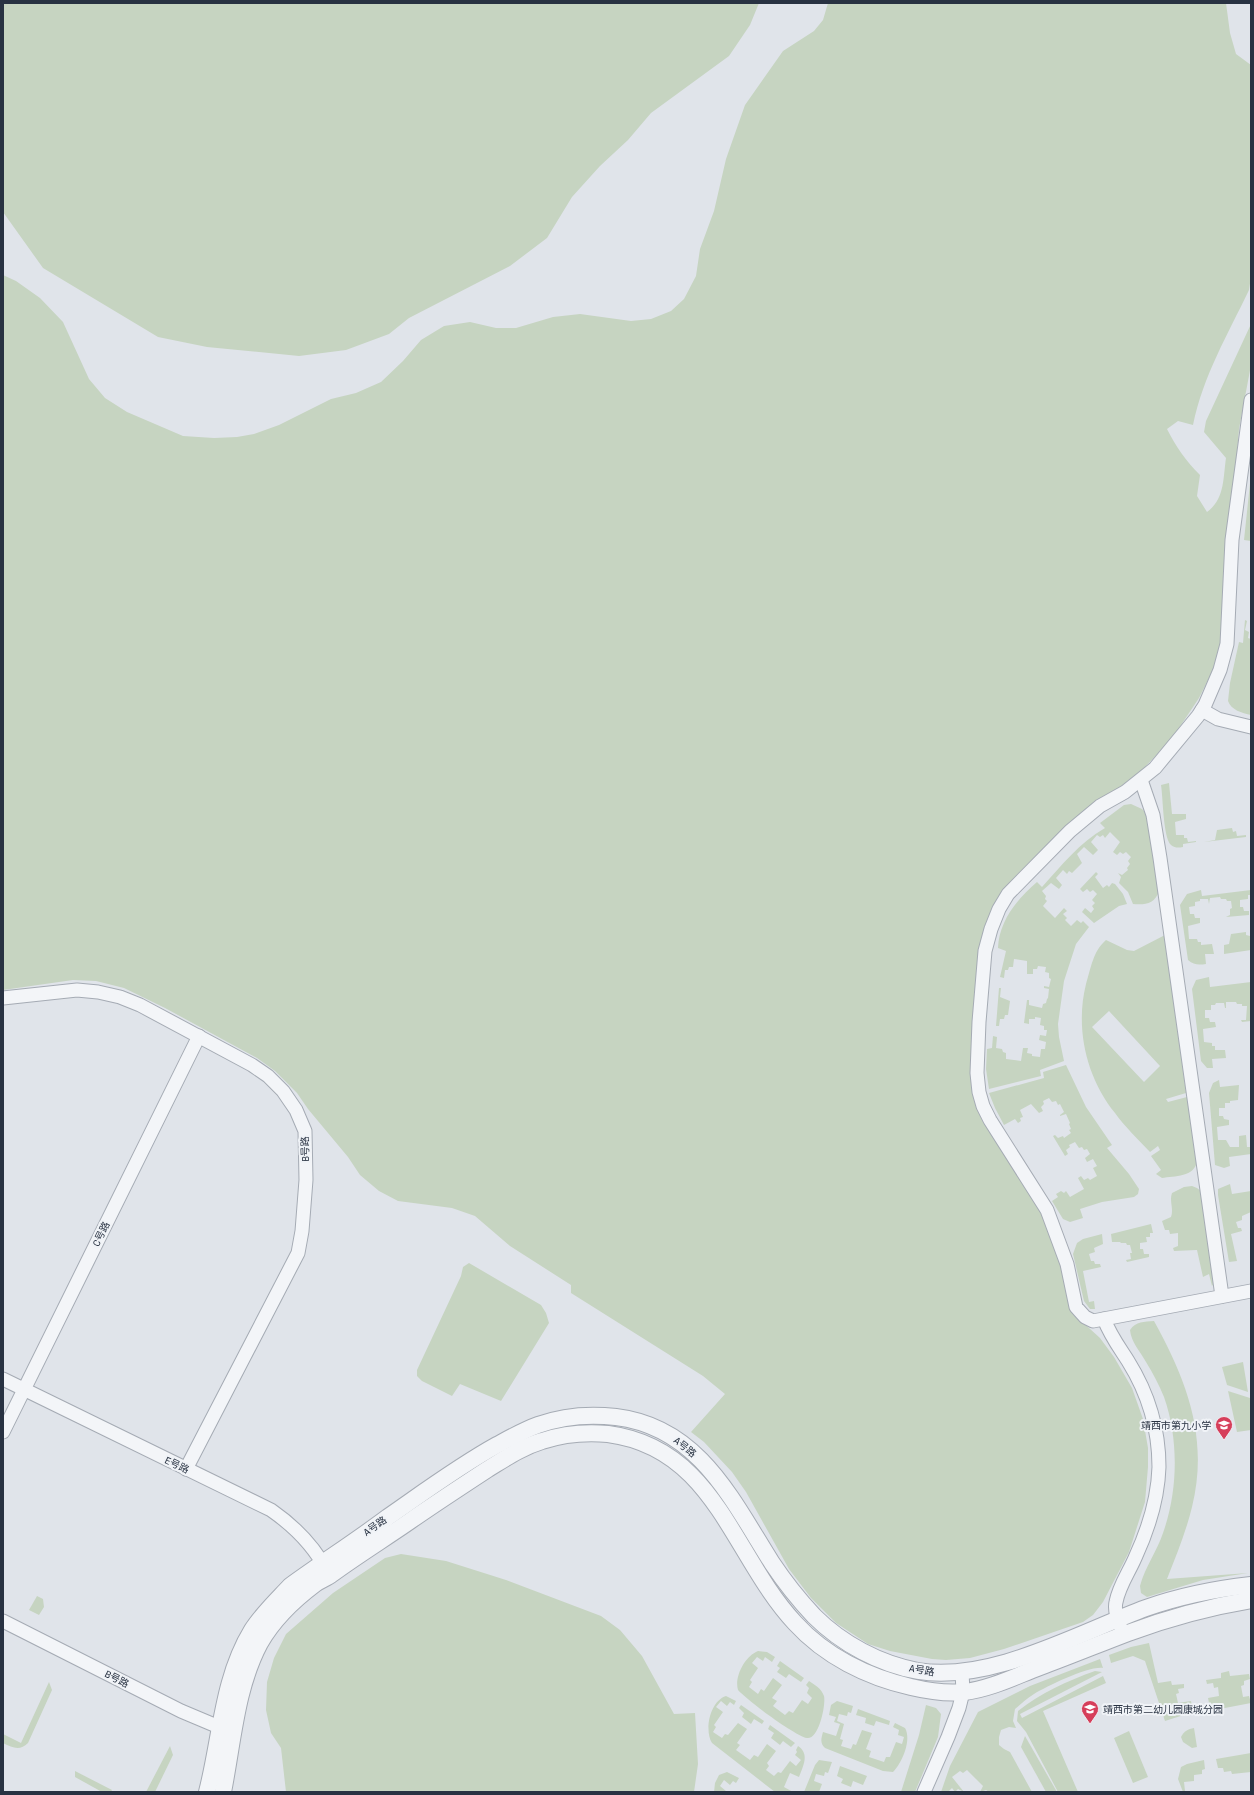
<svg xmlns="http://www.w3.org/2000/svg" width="1254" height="1795" viewBox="0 0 1254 1795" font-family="'Archivo Narrow','Noto Sans SC',sans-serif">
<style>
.green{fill:#c6d4c1;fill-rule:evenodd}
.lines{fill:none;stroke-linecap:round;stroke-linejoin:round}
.minor-casing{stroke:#a5abb4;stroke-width:15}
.tertiary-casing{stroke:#a5abb4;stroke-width:18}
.minor{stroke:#f3f5f8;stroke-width:13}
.tertiary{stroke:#f3f5f8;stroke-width:16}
.labels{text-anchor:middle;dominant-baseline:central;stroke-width:4;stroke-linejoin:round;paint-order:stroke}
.street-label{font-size:10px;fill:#283242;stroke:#f0f3f7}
.poi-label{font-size:10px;fill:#283242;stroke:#f0f3f7;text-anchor:end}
</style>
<rect width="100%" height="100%" fill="#e0e4ea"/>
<g class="green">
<path d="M3,3H759L750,25L729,56L651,113L628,140L600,166L572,197L547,238L510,266L409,318L389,334L346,350L299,356L207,347L158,337L43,268L3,212Z"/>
<path d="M828,3H1226L1230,33L1236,54L1251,65V277L1249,290C1228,334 1203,376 1193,425L1178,421L1167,429C1176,447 1186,461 1200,475L1197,496L1207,512C1225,499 1223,478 1226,458L1204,432L1206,421L1251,324V365L1239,429L1221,647L1217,662L1199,698L1171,740L1141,771L1118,789L1100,799L1048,844L1005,888L988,918L979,949L973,1015V1077L1044,1215L1078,1318L1100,1338L1114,1357L1132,1388L1143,1419L1148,1448V1467L1145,1502L1129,1552L1103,1602L1093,1615L1083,1622L1004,1649L970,1658L946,1660L932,1659L890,1651L868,1644L836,1623L811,1598L789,1569L746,1492L732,1472L704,1442L691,1432L725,1394L703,1376L571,1293V1285L510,1246L475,1216L452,1208L398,1201L379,1191L360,1175L348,1157L308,1109L297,1093L275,1071L257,1058L165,1008L124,988L96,981L73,980L3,990V275L16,281L40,298L63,322L89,379L105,398L127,412L183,436L214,438L237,437L254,434L279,425L331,399L356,393L381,382L403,361L421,340L444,326L470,322L496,328H516L553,317L580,314L631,321L651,319L671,311L684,299L696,276L700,249L714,211L726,159L745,105L783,51L814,31L823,20Z"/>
<path d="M1251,474V541L1244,540Z"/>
<path d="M1245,620L1247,621L1245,630L1249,632L1248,638L1251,639V715C1242,713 1231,710 1228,701L1230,683L1239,642L1243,643Z"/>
<path d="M1169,783L1172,814H1186V819L1175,822L1176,835H1184V838H1187L1188,842L1196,841V842L1183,844V847C1178,848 1175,848 1171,845C1163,838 1163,796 1161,785Z"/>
<path d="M1131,804L1142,809L1147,814L1159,891C1155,904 1145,905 1133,904L1128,892L1119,883L1121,877L1118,873L1122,875L1128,870L1127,868L1130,864L1128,861L1131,857L1126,852L1123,854L1120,852L1117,855L1113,852L1120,842L1110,832L1105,838L1103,835L1100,837L1097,835L1091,842L1098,850L1093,855L1084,847L1077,854L1082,863L1072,873L1069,871L1067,874L1063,870L1056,878L1062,885L1059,889L1051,883L1042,891L1046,896L1045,899L1047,901L1043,906L1055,918L1064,908L1067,911L1063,914L1067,918L1065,920L1071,926L1077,920L1081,923L1083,921L1089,927L1076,944L1064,981L1058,1024L1059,1037L1064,1061L1040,1070L1041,1076L989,1089L986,1069L987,1049L992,1048L993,1036L997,1037L996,1048L1002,1049L1003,1052L1006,1053V1059L1021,1061L1023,1048H1028L1027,1053L1032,1054V1056L1040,1057L1041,1049H1045L1046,1042L1039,1040L1040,1035L1046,1036L1047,1030H1044V1026L1040,1025L1041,1018L1035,1017V1019H1029V1024L1024,1023L1027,1000H1029V1005L1042,1008L1043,1004L1046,1003L1047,999L1048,998L1049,989L1044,988V986L1049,987L1051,979L1049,978V973L1045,972L1046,967L1038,966L1037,969H1033V974H1027V961L1014,959L1013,967H1009L1008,970H1005L1004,978L1000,977L1006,951L998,948C999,921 1017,899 1037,882L1042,887C1061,866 1080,842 1105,828L1100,823L1124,805Z"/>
<path d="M1232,828L1233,832L1236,831L1237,836L1246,835V837L1204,842L1215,840L1217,830Z"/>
<path d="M1096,872L1098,874L1095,877L1103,888L1107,885L1109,887L1112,883L1115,884L1123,894L1127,904L1119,906L1094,923L1082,912L1085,908L1091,913L1094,909L1092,906L1095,903L1092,900L1097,894L1093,890L1090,892L1087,889L1083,892L1080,889Z"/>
<path d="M1201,890L1202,896L1251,890V895H1248V899L1240,900V907H1243L1244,911H1249V915L1226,917L1230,915V909L1232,908L1231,901H1227L1226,899H1221L1220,897L1210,898L1209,904L1208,899H1200V901L1195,902V906L1189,907L1190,914H1194L1195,918H1200V923L1188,926L1189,939H1197L1198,942H1201V945L1212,944L1214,954H1205L1206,964C1198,965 1194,965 1188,960L1180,905L1187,894Z"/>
<path d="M1246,932V935L1250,936L1251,950L1224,954V945L1229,944L1231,934Z"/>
<path d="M1165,935L1186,1093L1166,1099L1168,1102L1187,1097L1197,1161C1195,1177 1174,1176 1162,1178L1156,1174L1161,1170L1151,1156L1160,1150L1158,1146L1150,1152C1138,1139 1125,1127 1115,1113C1086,1077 1075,1028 1086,984C1091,968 1093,951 1106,940L1127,950L1134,951ZM1109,1011L1160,1066L1144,1082L1092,1027Z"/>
<path d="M1209,977L1210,987L1251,982V1021L1242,1022L1241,1020H1246L1247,1006H1242V1004H1237L1236,1002H1226V1008H1225L1224,1003H1216L1215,1005H1211V1010H1205V1018H1209L1210,1022H1215L1216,1027L1203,1029L1204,1042L1212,1043V1046H1215V1050H1225L1226,1058L1212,1059L1213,1068H1207L1201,1061L1192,989L1196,980Z"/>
<path d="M999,988H1001L1000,997L1010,1001L1008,1015H1005L1004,1019H1000L999,1026H996Z"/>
<path d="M1066,1065L1086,1107L1112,1145L1107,1148L1129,1174L1139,1189L1138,1194L1134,1197L1102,1202L1080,1209L1083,1218L1070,1222L1063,1219L1052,1201L1058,1197L1056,1194L1061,1191L1064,1193L1066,1191L1070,1197L1084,1189L1078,1178L1081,1176L1084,1180L1088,1178L1090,1180L1097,1176L1093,1168L1097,1166L1093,1159L1087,1162L1085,1158L1090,1154L1087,1149L1084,1150L1082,1147L1079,1148L1075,1142L1069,1145L1070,1147L1066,1150L1068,1154L1065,1156L1053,1136L1055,1135L1058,1138L1063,1136L1064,1138L1071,1133L1069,1130L1071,1129L1069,1124L1070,1123L1066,1114L1060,1116V1115L1064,1112L1060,1104L1058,1105L1056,1101L1052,1102L1049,1098L1043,1101L1044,1104L1041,1107L1043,1111L1039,1113L1031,1104L1020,1110L1023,1117L1020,1118L1021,1121L1018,1123L1015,1119L1004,1125L995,1108L989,1093L1044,1078L1043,1072Z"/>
<path d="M1219,1080L1220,1087L1239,1085L1238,1100L1230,1101V1103H1225V1108H1219V1116H1223L1224,1119L1229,1120V1125L1217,1127L1218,1140H1226L1230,1147H1239V1136L1246,1135L1247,1147H1251V1154L1229,1157L1230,1166L1224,1168L1215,1165L1209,1093L1213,1083Z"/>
<path d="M1230,1184L1232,1194L1251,1191V1212L1242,1216V1220L1236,1222L1238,1228H1241L1242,1231L1231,1234L1237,1261L1229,1262L1218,1195V1189Z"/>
<path d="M1192,1186L1197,1188L1202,1192L1214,1283L1212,1286L1209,1274L1203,1277L1197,1250L1174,1251L1173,1248L1178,1246V1233L1170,1234L1169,1230H1165L1162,1221L1171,1217C1174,1209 1169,1201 1172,1193L1184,1187Z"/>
<path d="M1151,1224L1153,1233H1150V1237H1146L1147,1242L1140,1243V1249H1143L1144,1254H1149V1257L1127,1262L1126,1260L1131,1259L1130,1253H1132L1130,1245H1127L1126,1243H1121L1120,1242H1112L1111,1234Z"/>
<path d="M1102,1234L1103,1244L1094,1248L1095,1252L1089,1254L1091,1261H1094L1095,1264H1100L1101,1267L1083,1271L1089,1302L1094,1301L1095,1309H1090L1084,1301L1073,1254L1077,1243L1083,1239Z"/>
<path d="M469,1263L541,1305L546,1313L549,1323L501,1401L460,1384L452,1396L422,1381L417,1376V1370L461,1276L463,1267Z"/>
<path d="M1154,1321C1187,1381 1209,1438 1192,1507C1186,1532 1176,1556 1167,1579L1248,1573L1203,1580L1147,1597L1141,1593L1140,1586C1145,1567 1157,1551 1163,1533C1178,1491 1179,1439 1164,1397C1159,1385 1153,1373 1146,1362C1140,1351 1131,1342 1130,1330C1136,1321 1144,1322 1154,1321Z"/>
<path d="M1243,1362L1248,1392L1227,1385L1222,1367Z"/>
<path d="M1228,1391L1250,1398L1251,1430L1237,1432Z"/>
<path d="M401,1554L446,1561L506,1580L601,1616L620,1630L642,1656L674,1714L695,1713L698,1764L694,1792H286L281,1748L271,1733L266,1710L267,1682L274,1658L286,1634L333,1593L385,1558Z"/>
<path d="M37,1596L43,1599L44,1607L39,1615L29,1610Z"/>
<path d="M1149,1643L1158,1683L1171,1681L1172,1685L1184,1684V1688L1178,1689L1179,1693L1176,1694L1178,1703L1191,1701L1193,1712L1165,1721L1145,1661L1133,1656L1111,1663L1109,1655L1131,1647Z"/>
<path d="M758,1651L767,1652L775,1657L772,1662L765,1657L763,1661L757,1657L752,1663L758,1668L750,1680L752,1682L749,1687L758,1694L761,1689L764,1691L773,1678L782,1685L772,1698L777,1701L773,1706L785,1715L789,1711L793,1713L802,1700L808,1704L812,1698L807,1693L809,1688L806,1685L809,1681C815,1685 821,1688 824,1696C826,1704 819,1740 807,1738C794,1735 748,1701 738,1690C734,1677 745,1656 758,1651Z"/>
<path d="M1100,1659L1103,1668C1088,1666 1048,1686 1034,1694C1027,1698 1021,1704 1015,1709L1013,1721L1016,1728L1009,1727L1001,1730L999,1737V1745L1004,1749L1010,1752L1032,1792H989L986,1790L980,1792L983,1786L967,1770L963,1773L960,1771L952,1777L964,1792L958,1789L955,1792L952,1788L948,1792H941L950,1766L978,1712L1030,1686Z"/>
<path d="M780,1661L804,1678L801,1682L789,1674L786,1678L777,1672L780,1668L777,1666Z"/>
<path d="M1095,1671L1102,1672L1020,1714L1022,1718L1103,1676L1106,1683L1043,1711L1078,1792H1058L1026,1732L1017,1721L1018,1711C1041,1693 1067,1681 1095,1671Z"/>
<path d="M1229,1671L1230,1676L1249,1674L1250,1679L1244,1681V1685L1241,1686L1243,1697L1249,1696L1251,1703L1209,1711L1207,1704L1209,1703L1208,1698L1219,1696L1218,1687L1214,1688L1213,1683L1207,1684L1206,1680L1221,1678V1673Z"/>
<path d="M49,1682L52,1690L28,1743C20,1751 13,1748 3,1743V1734L21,1743Z"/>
<path d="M726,1696L736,1701L734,1705L730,1702L727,1706L721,1701L716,1707L723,1712L714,1725L716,1727L713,1732L722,1738L725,1734L728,1735L738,1723L747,1729L737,1743L740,1745L736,1750L750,1760L754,1755L758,1757L767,1744L776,1751L767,1763L769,1766L766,1770L774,1776L778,1772L781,1773L790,1761L796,1766L801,1760L795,1755L797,1752L796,1750L798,1746C810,1754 803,1766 799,1777L790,1773L784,1787L793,1792H775L712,1743C704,1730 710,1701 726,1696Z"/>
<path d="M837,1701L853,1706L851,1713L848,1712L847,1716L839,1714L837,1721L844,1724L840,1739L843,1740L841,1746L851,1749L853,1744L856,1745L862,1730L872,1733L866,1749L871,1751L869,1757L884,1762L886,1757H890L896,1742L902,1744L904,1737L898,1735L899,1730L893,1727L895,1723L905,1728C912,1740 902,1763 893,1772L883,1771L825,1748C820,1743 821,1739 823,1732L836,1736L840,1724L834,1722L836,1717L829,1715L831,1705Z"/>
<path d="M741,1705L764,1721L762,1724L754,1719L751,1724L742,1717L744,1713L739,1708Z"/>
<path d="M926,1705L936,1708L941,1714L938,1737L915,1792H901L919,1735Z"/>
<path d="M858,1709L890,1721L889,1725L876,1721L874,1726L865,1723L866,1718L856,1715Z"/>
<path d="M770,1725L795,1743L791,1747L783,1741L780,1745L771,1738L774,1733L768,1729Z"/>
<path d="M1194,1728L1197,1747L1192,1748L1183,1742L1181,1737C1184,1731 1188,1729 1194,1728Z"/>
<path d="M1129,1731L1148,1777L1133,1783L1114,1738Z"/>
<path d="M1025,1736L1057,1792H1046L1021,1747Z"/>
<path d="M170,1746L173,1755L155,1792H146Z"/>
<path d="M1251,1753V1772L1232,1774L1231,1771L1224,1772L1223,1768H1218L1216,1759Z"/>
<path d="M819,1760L832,1762L828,1773L825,1772L824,1776L816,1774L814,1781L822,1784L819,1792H804L815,1765Z"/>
<path d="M1204,1760L1205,1769L1202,1770V1774L1194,1775V1781L1184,1782L1185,1791L1190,1792H1183L1178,1779L1181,1767L1187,1764Z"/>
<path d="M840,1766L867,1776L863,1785L853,1781L851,1787L841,1783L843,1779L837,1776Z"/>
<path d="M75,1771L112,1790L111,1792H102L75,1777Z"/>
<path d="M727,1772L739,1778L736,1783L733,1781L730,1785L724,1780L720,1786L726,1791L725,1792H714L715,1783L719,1775Z"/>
</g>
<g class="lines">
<defs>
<g id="minor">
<path d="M1251,400L1232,540L1227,644L1220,670L1205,705L1198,716L1155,768L1125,792L1100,806L1070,831L1008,894L999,909L991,929L985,951L979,1022L977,1073L979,1092L983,1106L990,1120L1047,1210L1067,1264L1076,1307L1085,1317L1093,1321L1251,1291"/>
<path d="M1202,710L1218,719L1251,727"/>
<path d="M1141,780L1153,815L1160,858L1222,1296"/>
<path d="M3,998L77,990L98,992L120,997L140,1005L252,1065L268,1076L283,1091L296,1110L305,1131L306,1180L302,1231L298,1253L186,1469"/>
<path d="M1104,1319C1110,1335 1119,1347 1128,1361C1148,1393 1159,1430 1159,1467C1158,1498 1148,1530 1135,1558C1129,1572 1119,1586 1116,1602C1114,1610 1118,1621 1121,1628"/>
<path d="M3,1379L271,1510C294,1526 314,1546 327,1571"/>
<path d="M3,1432L199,1036"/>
<path d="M3,1621L181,1711L219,1727L228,1728"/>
<path d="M924,1792L948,1737L959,1708L963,1692L962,1672"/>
</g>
<g id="tertiary">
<path d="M207,1792C221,1738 222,1679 252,1630C262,1614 277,1600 290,1586C323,1562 356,1541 388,1517C424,1492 459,1466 497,1445C510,1438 524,1430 538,1425C563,1416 590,1414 616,1417C699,1427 732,1500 772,1563C784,1581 799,1600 814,1616C842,1644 880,1664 918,1671C991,1683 1078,1633 1146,1608C1180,1596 1215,1589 1251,1585"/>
<path d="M223,1792C233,1742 236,1688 260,1643C273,1620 295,1599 315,1584C321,1580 327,1578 332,1574C358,1555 384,1539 410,1521C436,1503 462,1486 488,1469C506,1458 522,1447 542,1441C563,1434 586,1432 608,1434C715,1448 732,1555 795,1623C825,1656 867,1677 911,1687C928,1691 946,1694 964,1692C990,1689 1016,1676 1040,1667C1070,1656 1099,1644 1128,1633C1168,1618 1209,1607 1251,1600"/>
</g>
</defs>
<use href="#minor" class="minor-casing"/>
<use href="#tertiary" class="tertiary-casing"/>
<use href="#minor" class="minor"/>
<use href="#tertiary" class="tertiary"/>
</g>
<defs>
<symbol id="school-pin" viewBox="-11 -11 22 30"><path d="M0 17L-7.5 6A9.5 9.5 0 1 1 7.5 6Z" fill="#d63e5a" stroke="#f0f3f7"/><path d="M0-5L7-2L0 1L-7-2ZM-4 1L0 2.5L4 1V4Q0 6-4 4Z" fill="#fff"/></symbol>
</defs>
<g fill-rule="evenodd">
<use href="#school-pin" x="1214" y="1415" width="20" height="27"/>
<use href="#school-pin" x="1080" y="1699" width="20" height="27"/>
</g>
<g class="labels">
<g class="street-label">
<text transform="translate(305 1149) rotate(-92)">B号路</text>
<text transform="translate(101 1234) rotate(-64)">C号路</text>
<text transform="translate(685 1447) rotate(39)">A号路</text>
<text transform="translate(177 1465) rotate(25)">E号路</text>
<text transform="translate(375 1526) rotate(-35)">A号路</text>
<text transform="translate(922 1670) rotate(10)">A号路</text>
<text transform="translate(117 1679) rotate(27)">B号路</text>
</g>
<g class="poi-label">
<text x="1211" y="1425">靖西市第九小学</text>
<text x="1103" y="1709" text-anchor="start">靖西市第二幼儿园康城分园</text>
</g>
</g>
<rect width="1254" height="1795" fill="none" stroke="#283242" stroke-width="8"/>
</svg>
